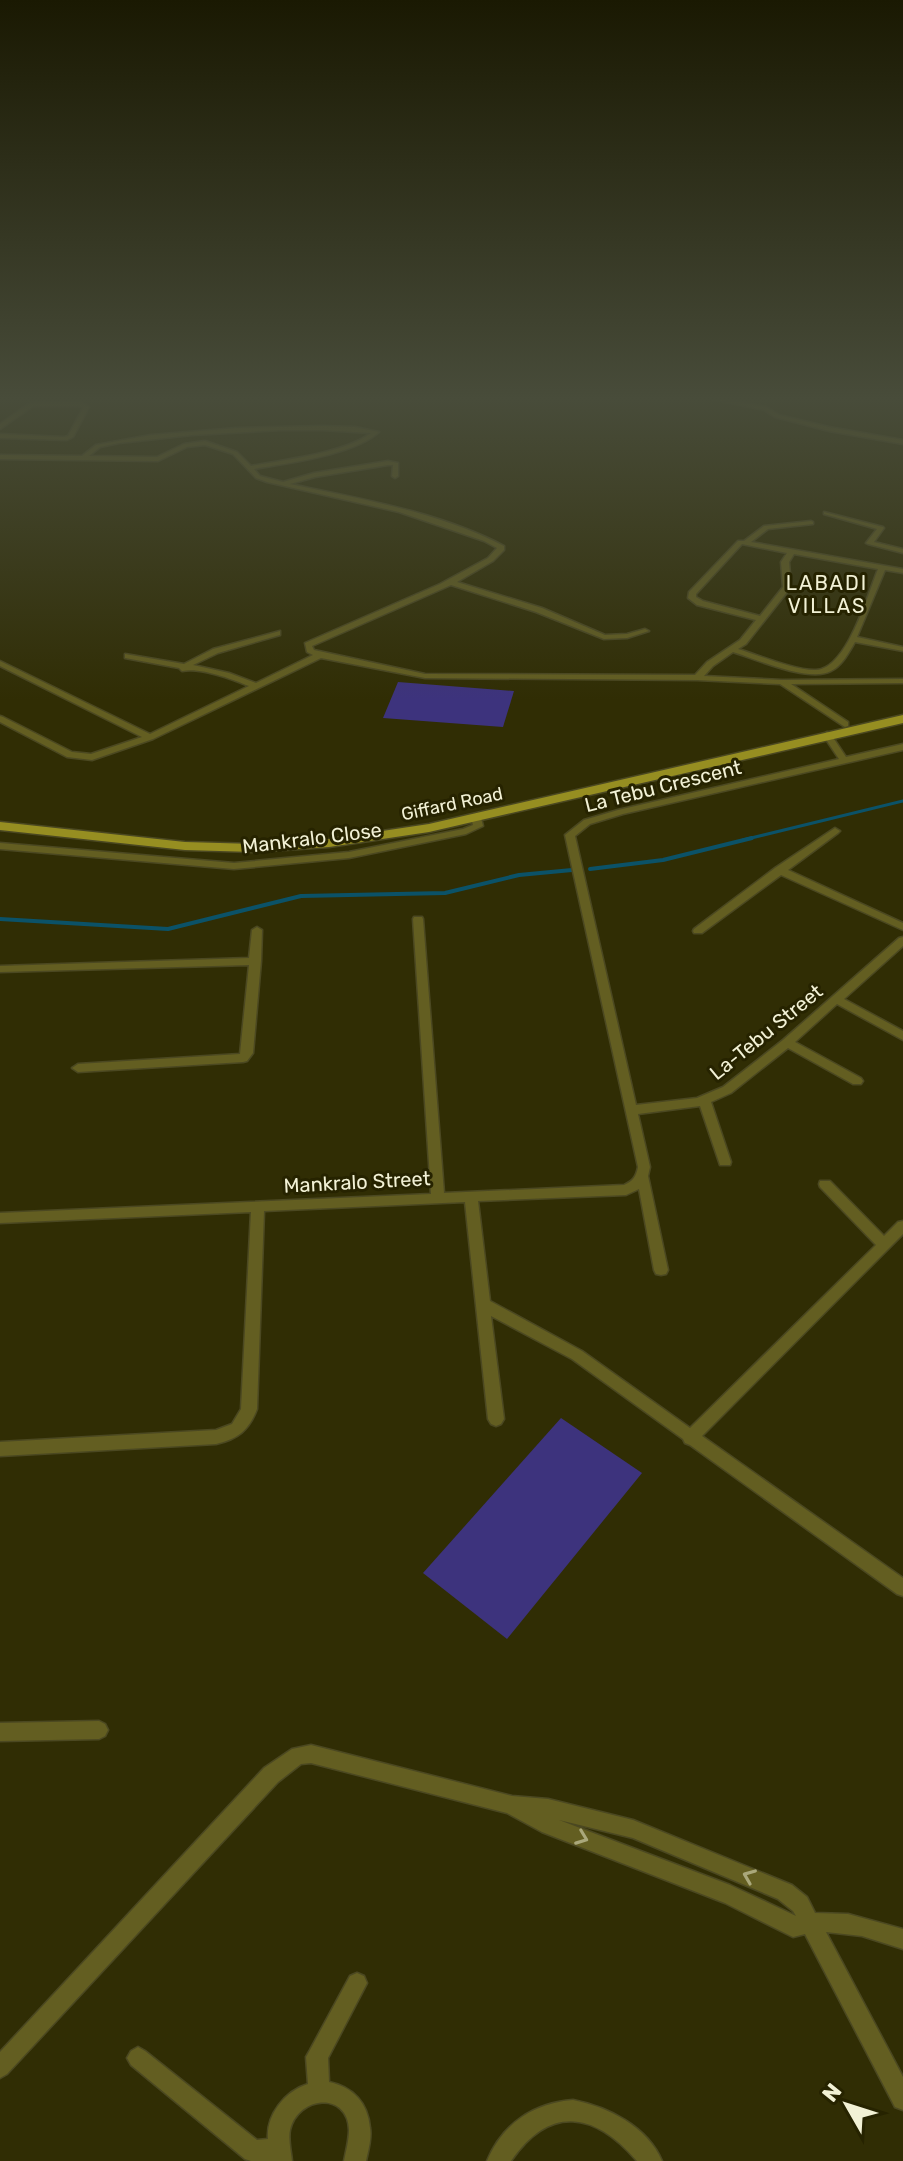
<svg xmlns="http://www.w3.org/2000/svg" width="903" height="2161" viewBox="0 0 903 2161" font-family="Rubik,sans-serif">
<style>
.green{fill:#3d337d}
.lines{fill:none;stroke-linecap:round;stroke-linejoin:round}
.stream-far1{stroke:#0b5268;stroke-width:3}
.stream{stroke:#0b5268;stroke-width:4}
.minor-casing{stroke:#4b4821;stroke-width:3}
.primary-casing{stroke:#4b4821;stroke-width:3}
.minor{fill:#635e21;fill-rule:evenodd}
.primary{fill:#968e21;fill-rule:evenodd}
.oneway{stroke:#aaa87b}
.labels{text-anchor:middle;dominant-baseline:central;stroke-width:6;stroke-linejoin:round;paint-order:stroke}
.far-street-label{font-size:18px;fill:#f2f1d5;stroke:#262300}
.far-quarter-label{font-size:20px;letter-spacing:2px;fill:#f2f1d5;stroke:#262300}
.street-label{font-size:20px;fill:#f2f1d5;stroke:#262300}
</style>
<rect width="100%" height="100%" fill="#302d04"/>
<g class="green">
<path d="M398,682L514,691L503,727L383,718Z"/>
<path d="M561,1418L642,1473L507,1639L423,1573Z"/>
</g>
<g class="lines">
<path class="stream-far1" d="M743,840L903,801"/>
<g class="stream">
<path d="M590,869L663,860L752,838"/>
<path d="M0,919L168,929L301,896L445,893L519,875L572,870"/>
</g>
<defs>
<g id="minor">
<path d="M707,398H717L766,407L779,415L829,427L903,440V444L829,431L775,417L764,410Z"/>
<path d="M30,403L81,402L89,407L73,437L67,440L0,438V434L64,437L68,436L83,408L80,406H33L0,429V424Z"/>
<path d="M322,426L355,427L379,432C354,455 288,463 254,469L260,476L283,482L314,473L388,461L398,463V476L395,478L392,476L393,465H388L315,477L290,484C361,499 439,512 504,546V550L493,561L457,582L542,608L605,635L627,634L645,629L649,631L627,638L604,639L536,612L451,585L312,646L314,650L425,674L695,675L707,662L740,640L756,620L697,605L688,598L689,592L738,541H744L764,526L811,521L813,522V524L768,529L751,542L903,569V573L885,570L857,637L903,647V651L855,642C849,652 842,666 831,671C809,683 756,659 733,652L713,666L704,676L782,680L903,679V683L791,684L848,722V726L845,727L780,684L697,680L425,678L321,658L153,739L92,760L67,757L0,722V716L3,717L72,752L91,754L142,737L0,666V661L150,734L249,686C232,679 200,667 182,671L179,668L125,658V654L184,664L213,649L280,631V635L218,653L193,665L229,673L256,683L313,655L307,652L305,643L440,584L488,558L497,548L484,541L399,512L267,482L256,478L233,454L205,445L187,447L158,461L0,459V455L82,456L96,445L151,435L237,428ZM281,430H322L371,433C345,453 283,460 251,466L237,452L205,441L184,444L157,457L89,456L100,447L119,443L192,435ZM742,544L787,553L781,562L783,587L760,616L703,601L696,597V594ZM794,554L878,569C868,594 847,669 816,670C796,671 758,655 738,649L746,644L791,587L789,562Z"/>
<path d="M824,512L883,527L884,528L874,542L903,549V553L868,544L866,543L877,529L824,514Z"/>
<path d="M827,732L830,733L846,757L903,744V750L623,814L590,824L575,836L636,1105L697,1098L723,1087L783,1040L899,938L903,937V946L844,999L903,1031V1040L837,1004L795,1042L861,1078L863,1081L861,1084H853L788,1048L731,1093L711,1102L731,1162L730,1165H720L719,1162L700,1106L638,1114L650,1167L648,1176L668,1270L666,1274L661,1275L656,1274L654,1270L639,1189L626,1195L478,1201L490,1301L582,1351L690,1428L876,1245L820,1187L819,1184L820,1181H830L884,1236L898,1222L903,1221V1234L702,1436L903,1578V1596L897,1594L690,1445L685,1443L683,1439L572,1359L491,1316L504,1419L501,1424L496,1426L491,1424L488,1419L465,1202L264,1211L257,1409C249,1430 238,1439 216,1444L0,1456V1442L216,1430L232,1424L241,1409L251,1212L0,1223V1213L431,1194L413,919L414,917H422L423,919L444,1193L624,1185C633,1181 636,1177 638,1167L565,835L584,820L618,810L839,759L823,735Z"/>
<path d="M476,815L481,818L483,826L466,834L349,858L234,869L0,849V843L234,863L349,852L463,829L473,825L471,818Z"/>
<path d="M835,828L840,831L838,833L788,870L903,923V930L781,875L702,933H694L693,931L694,929L775,868Z"/>
<path d="M257,927L262,930L261,961L253,1053L247,1061L243,1062L78,1072L72,1068L78,1064L240,1054L249,965L0,972V966L249,958L252,930Z"/>
<path d="M99,1721L105,1724L108,1730L105,1736L99,1739L0,1741V1723Z"/>
<path d="M311,1745L512,1796L548,1799L633,1820L792,1885L807,1897L815,1913L848,1914L903,1929V1949L862,1936L826,1932L903,2077V2110L895,2107L805,1934L793,1937L725,1903L542,1832L507,1813L311,1763L301,1764L278,1782L7,2074L0,2078V2052L264,1768L292,1749ZM559,1820L633,1838L778,1899L793,1911L796,1916L730,1885Z"/>
<path d="M357,1973L364,1976L367,1983L328,2058L329,2082C353,2087 368,2103 370,2128C372,2138 368,2151 366,2161H344C346,2151 349,2140 349,2130C348,2091 298,2096 290,2130C288,2139 291,2151 292,2161H251L245,2159L131,2065L127,2058L131,2051L138,2047L145,2051L257,2140L268,2139C266,2115 285,2091 308,2084L306,2057L310,2050L350,1976Z"/>
<path d="M573,2100C608,2107 647,2126 662,2161H637C595,2112 550,2104 511,2161H487C503,2123 534,2103 573,2100Z"/>
</g>
<path id="primary" d="M903,715V723L429,832L329,847L254,852L185,850L0,830V822L185,842L254,844L329,839L429,824Z"/>
</defs>
<use href="#minor" class="minor-casing"/>
<use href="#primary" class="primary-casing"/>
<use href="#minor" class="minor"/>
<use href="#primary" class="primary"/>
</g>
<defs><path id="oneway-chevron" d="M-2-3.5L2.5 0L-2 3.5" fill="none" stroke-width="1.6" stroke-linecap="round" stroke-linejoin="round" transform="scale(2)"/></defs>
<g class="oneway">
<use href="#oneway-chevron" transform="translate(582 1838) rotate(21)"/>
<use href="#oneway-chevron" transform="translate(749 1876) rotate(-158)"/>
</g>
<linearGradient id="sky" x2="0" y2="1"><stop stop-color="#1a1902"/><stop offset="0.57" stop-color="#484c3a"/><stop offset="1" stop-color="#484c3a" stop-opacity="0"/></linearGradient>
<rect width="903" height="700" fill="url(#sky)"/>
<g class="labels">
<g class="far-street-label">
<text transform="translate(452 804) rotate(-12)">Giffard Road</text>
</g>
<g class="far-quarter-label">
<text x="827" y="583">LABADI<tspan x="827" dy="23">VILLAS</tspan></text>
</g>
<g class="street-label">
<text transform="translate(663 786) rotate(-14)">La Tebu Crescent</text>
<text transform="translate(312 838) rotate(-7)">Mankralo Close</text>
<text transform="translate(766 1032) rotate(-39)">La-Tebu Street</text>
<text transform="translate(357 1182) rotate(-3)">Mankralo Street</text>
</g>
</g>
<g transform="translate(847 2105) rotate(309)" stroke="#262300" stroke-width="6" paint-order="stroke">
<path d="M0-6L14 30L0 20L-14 30Z" fill="#f2f1d5"/>
<text y="-12" font-size="22" font-weight="bold" text-anchor="middle" fill="#f2f1d5">N</text>
</g>
</svg>
